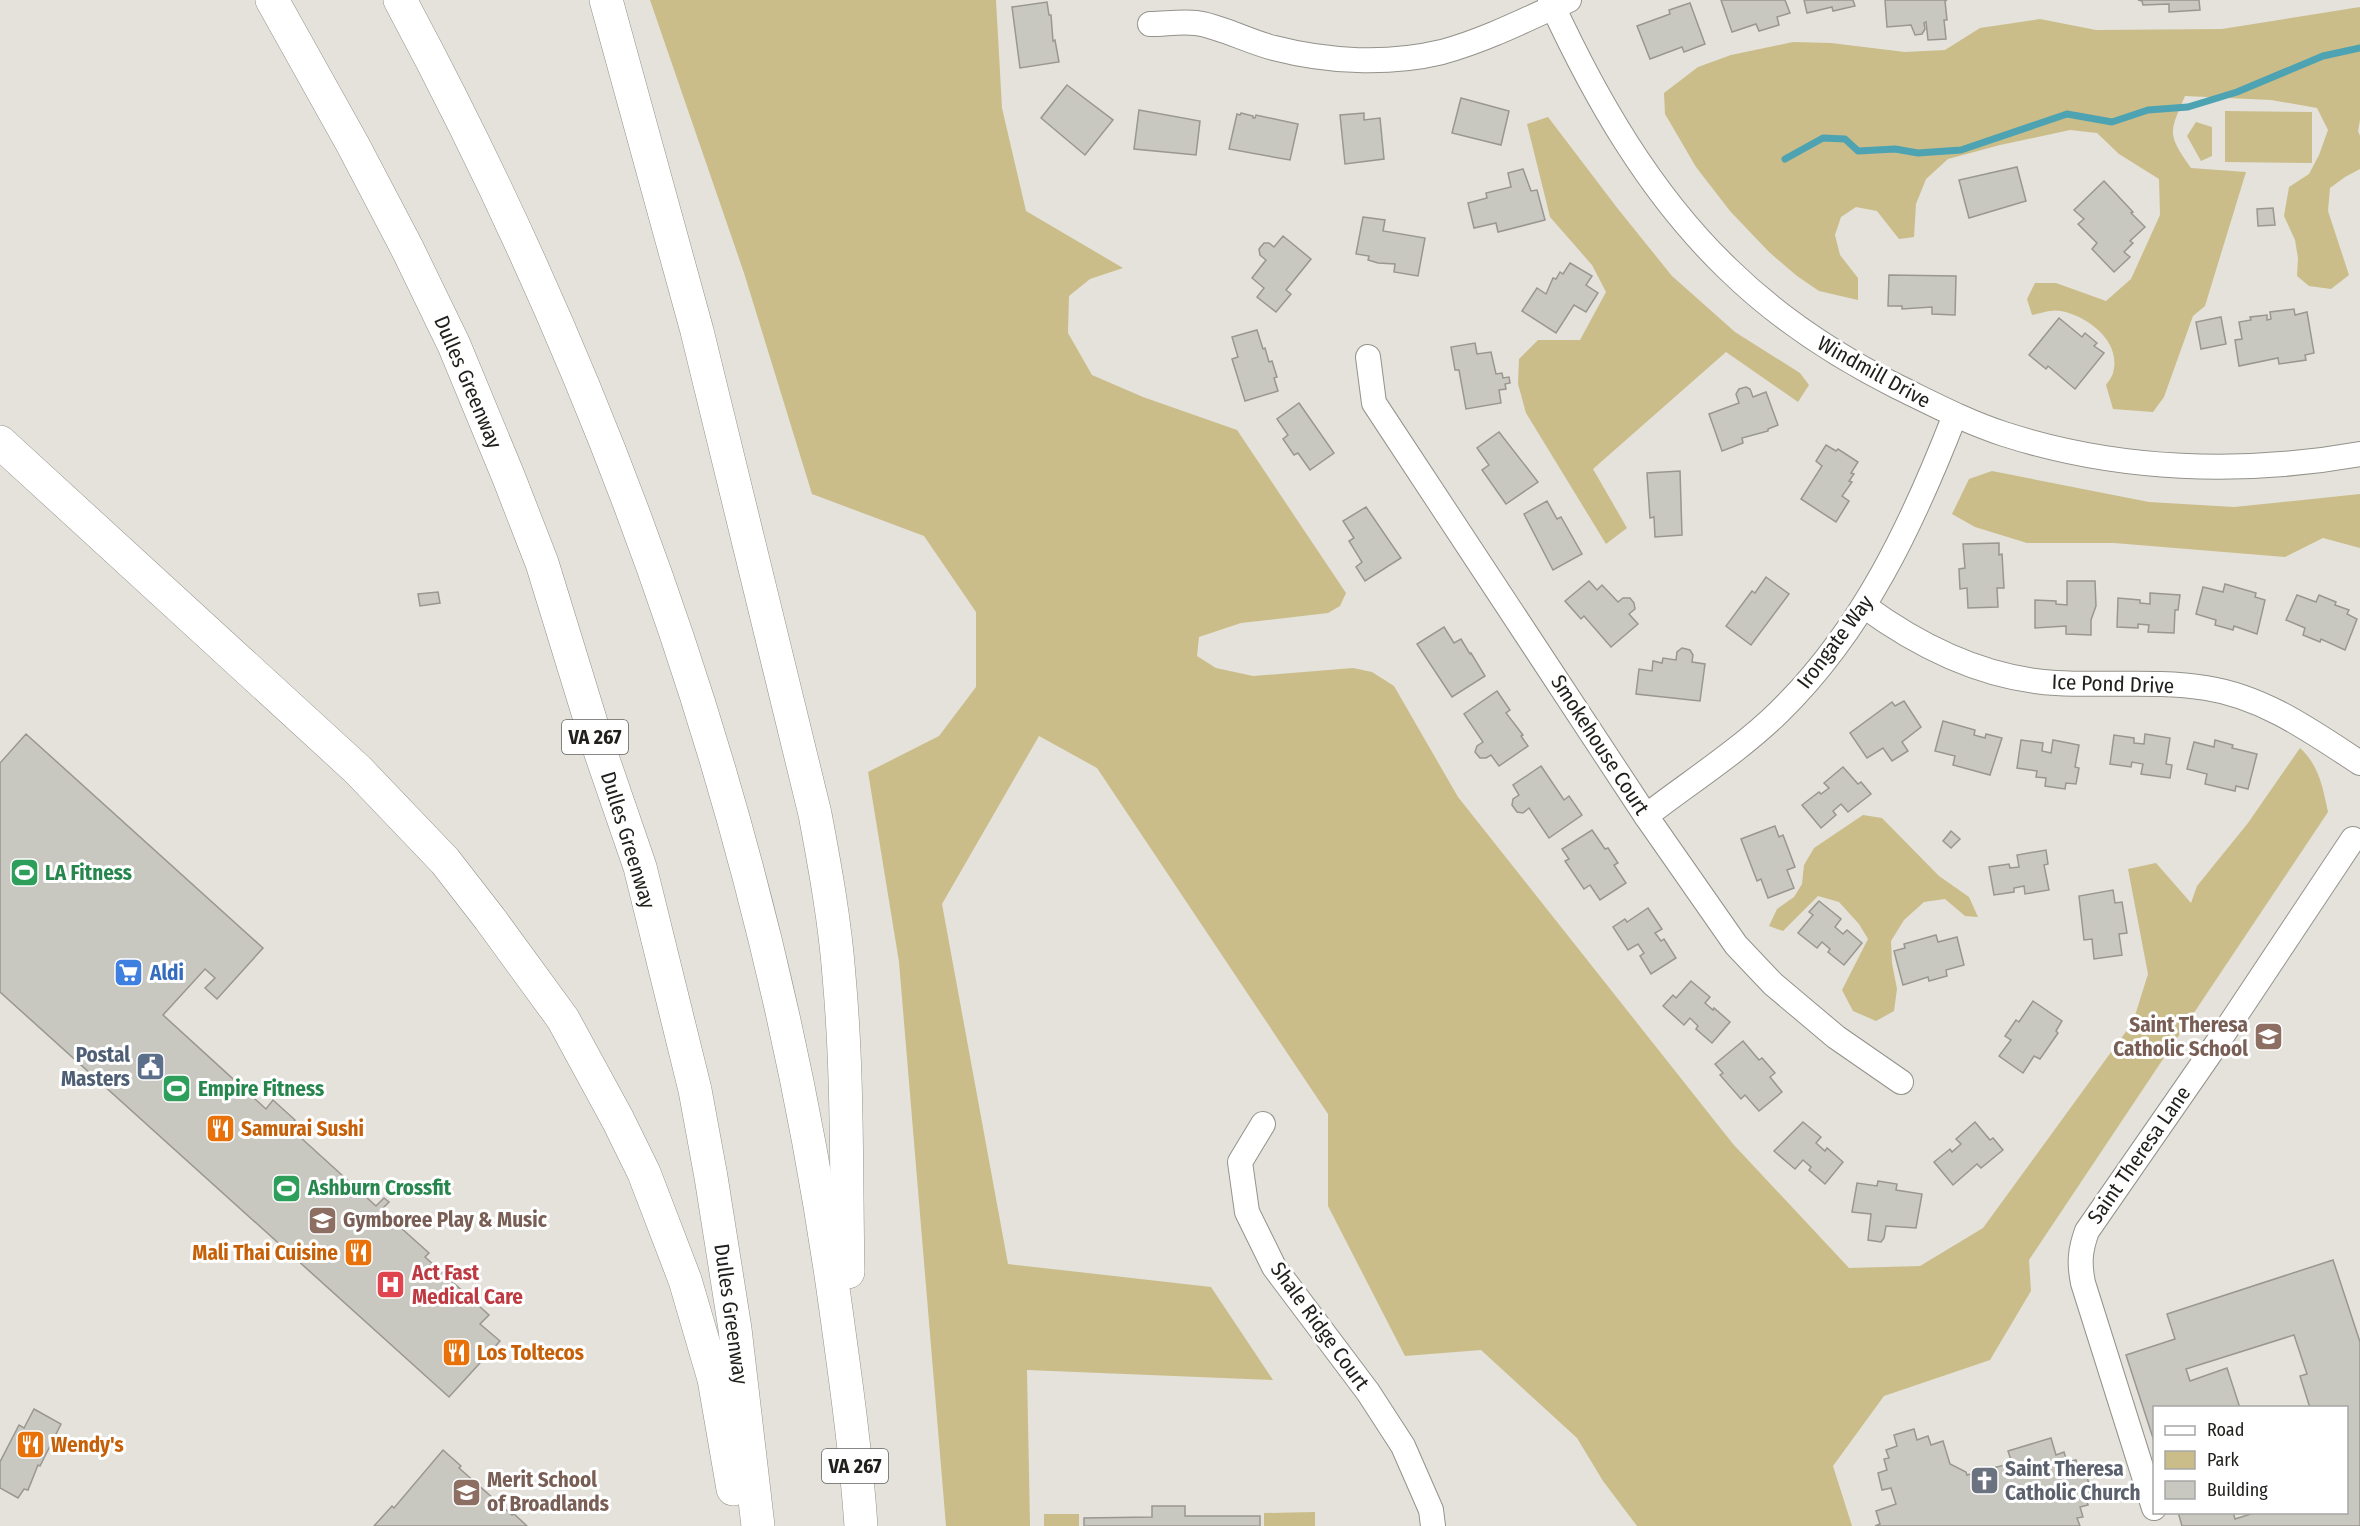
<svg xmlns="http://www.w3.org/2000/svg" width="2360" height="1526" viewBox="0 0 2360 1526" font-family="'Fira Sans Condensed',sans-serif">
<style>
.green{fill:#cabd89}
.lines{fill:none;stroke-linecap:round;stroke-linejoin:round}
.stream{stroke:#4ea3b2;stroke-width:7}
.building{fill:#c8c7c0;stroke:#999790;stroke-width:1.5}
.minor-casing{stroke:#93928b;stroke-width:26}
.motorway-casing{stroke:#93928b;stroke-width:34}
.minor{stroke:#fff;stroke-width:24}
.motorway{stroke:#fff;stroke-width:33}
.labels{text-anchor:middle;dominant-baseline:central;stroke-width:6;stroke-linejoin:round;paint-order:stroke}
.shield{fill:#fff;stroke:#646361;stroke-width:1.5}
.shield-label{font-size:20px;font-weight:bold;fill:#21201d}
.street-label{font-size:21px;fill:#21201d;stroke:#fff}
.leisure-label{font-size:21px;font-weight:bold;fill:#27864d;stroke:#fff;text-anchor:start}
.shop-label{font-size:21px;font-weight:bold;fill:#366cbe;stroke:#fff;text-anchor:start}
.education-label{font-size:21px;font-weight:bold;fill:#785e54;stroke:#fff;text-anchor:start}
.service-label{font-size:21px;font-weight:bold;fill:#4e5e75;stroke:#fff;text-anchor:end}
.food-label{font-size:21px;font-weight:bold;fill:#c56008;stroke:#fff;text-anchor:start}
.health-label{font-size:21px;font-weight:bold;fill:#be3a42;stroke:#fff;text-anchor:start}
.worship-label{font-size:21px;font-weight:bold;fill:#5b616d;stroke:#fff;text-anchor:start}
</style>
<rect width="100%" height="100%" fill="#e4e2db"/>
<g class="green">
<path d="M650,0H996L1002,108L1026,211L1123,268L1090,279L1069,296L1068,333L1092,375L1143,397L1237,430L1346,593L1340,606L1328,613L1241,623L1199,637L1197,656L1216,668L1253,676L1353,668L1372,672L1394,686L1458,797L1733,1144L1849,1268L1920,1266L1983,1228L2133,1022L2148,974L2128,869L2156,863L2191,903L2197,886L2248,823L2300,748C2319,765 2323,788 2328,812L2029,1260L2031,1291L1990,1360L1884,1396L1833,1466L1852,1526H1637L1603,1481L1577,1438L1481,1350L1405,1356L1328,1206V1114L1097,768L1039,736L942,904L1008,1264L1211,1287L1273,1380L1027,1370L1030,1526H946L899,962L868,772L939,736L976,687V612L924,536L812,494L744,273Z"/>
<path d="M2360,7V120L2358,131L2360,136V169L2345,177L2330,188L2328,211L2349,275L2331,289L2309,286L2297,276L2298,258L2295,240L2284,216L2289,187L2309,174L2319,155L2328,130L2317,108L2271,100L2185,96C2169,133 2167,134 2191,168L2246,172L2205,306L2193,316L2164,397L2153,412L2113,409L2106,385C2108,382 2112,377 2113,373C2122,342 2088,316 2061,311C2052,309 2041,313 2032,315L2027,299L2035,283H2056L2106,301L2131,279L2160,215L2159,179L2119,154L2097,133L2070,130L2000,145L1948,159L1926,179L1916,204L1914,237L1899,239L1877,211L1856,207L1841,217L1835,235L1840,255L1858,278V300L1819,291L1797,276L1769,252L1730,211L1696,167L1665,114L1664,93L1698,67L1731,55L1793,42L1831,43L1905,52L1945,50L1980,28L2040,19L2096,30L2222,29Z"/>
<path d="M2225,111L2312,112V163L2225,162Z"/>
<path d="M1548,117L1618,209L1672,276L1735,332L1800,373L1809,385L1798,402L1726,352L1593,469L1627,528L1606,544L1526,413L1518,384L1519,359L1538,340H1580L1606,292L1592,265L1550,217L1527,124Z"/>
<path d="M2196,122L2212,127V156L2201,161L2187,136Z"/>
<path d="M1992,471L2149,502L2234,507L2360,494V548L2323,538L2285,557L2114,543H2027L1975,527L1952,514L1969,479Z"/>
<path d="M1863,815L1882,818L1939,876L1969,897L1978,917L1965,916L1945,899L1924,902L1904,920L1891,941L1892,963L1897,989L1894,1011L1876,1021L1853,1011L1842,990L1868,939L1859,924L1839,902L1818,896L1783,931L1769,926L1777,909L1794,897L1802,884L1804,865L1814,848Z"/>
<path d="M1315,1512V1526H1264V1513Z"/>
<rect x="1044" y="1514" width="35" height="12"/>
</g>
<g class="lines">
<path class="stream" d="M1785,159L1823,138L1845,139L1858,151L1895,149L1918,153L1961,150L2067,114L2112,122L2148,110L2188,107L2237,92L2323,56L2360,48"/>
</g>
<g class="building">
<path d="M1721,0H1785L1790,13L1777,17L1779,25L1759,31L1756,24L1732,32Z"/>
<path d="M1804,0H1853L1855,6L1833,11L1832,7L1807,13Z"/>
<path d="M1885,0H1947L1945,1L1947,20H1944L1946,39L1928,40L1926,22L1924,23L1925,29L1922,34L1915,35L1911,25L1887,27Z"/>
<path d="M2199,0L2200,10L2169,12V4L2143,5L2142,1L2138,0Z"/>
<path d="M1047,2L1049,15H1051L1053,41L1055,40L1059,62L1020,68L1012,7Z"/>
<path d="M1690,3L1705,44L1684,52L1682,47L1650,59L1637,26L1670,14L1669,10Z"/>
<path d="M1067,85L1113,120L1085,155L1041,118Z"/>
<path d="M1461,98L1509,111L1501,145L1452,133Z"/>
<path d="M1139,110L1200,121L1196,155L1134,149Z"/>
<path d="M1241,113L1253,116V118H1255L1256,115L1298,124L1290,160L1229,149L1237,114L1240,115Z"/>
<path d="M1364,113V120L1380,118L1384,159L1345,164L1340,115Z"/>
<path d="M2017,167L2026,201L1969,218L1959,180Z"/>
<path d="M1523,169L1531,191L1537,190L1545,220L1498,232L1496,223L1474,228L1468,203L1487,198L1486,193L1511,187L1508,173Z"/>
<path d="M2104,181L2133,212L2131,213L2145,227L2130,241L2133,243L2124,252L2130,257L2114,272L2092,249L2097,243L2078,224L2084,219L2074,210Z"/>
<path d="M2273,208L2275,225L2258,226L2257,209Z"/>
<path d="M1363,217L1385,220L1383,231L1425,238L1418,276L1394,272L1395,264L1378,263L1368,260L1369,256L1356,254Z"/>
<path d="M1283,236L1311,259L1286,290L1291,294L1276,312L1257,297L1264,288L1252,278L1266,260L1260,255L1259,249L1264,243H1269L1274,247Z"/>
<path d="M1570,263L1592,276L1586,285L1598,293L1586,312L1574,305L1556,333L1522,311L1537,288L1546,294L1553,278L1556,279L1560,272L1563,274Z"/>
<path d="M1889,275L1956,276L1955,315L1932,314V307L1902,309V306H1888Z"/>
<path d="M2294,309L2295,315L2307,312L2314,353L2305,355L2306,360L2279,364L2278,358L2239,366L2235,340L2242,339L2239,322L2251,320L2250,317L2267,315V320L2271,319L2270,312Z"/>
<path d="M2221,317L2226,344L2201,349L2196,322Z"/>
<path d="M2059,318L2082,337L2085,333L2097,343L2094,346L2104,353L2075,389L2048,366L2046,369L2029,355Z"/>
<path d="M1257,330L1263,349L1265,348L1269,362L1272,361L1277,377L1274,378L1278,391L1245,401L1232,359L1238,357L1232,337Z"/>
<path d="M1475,343L1477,354L1491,352L1496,374L1502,373L1503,378L1509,377L1510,383L1505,384L1506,389L1499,390L1501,403L1466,409L1459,370H1455L1451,347Z"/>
<path d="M1746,387L1750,389L1753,397L1766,392L1778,425L1768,429V431L1742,438L1743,443L1722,451L1709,414L1739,403L1736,394L1739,389Z"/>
<path d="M1299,403L1334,453L1310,470L1298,453L1294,455L1283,439L1288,435L1277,419Z"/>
<path d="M1499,432L1538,482L1506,504L1482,470L1489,465L1477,448Z"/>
<path d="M1826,445L1836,451L1838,449L1858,462L1851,473L1854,474L1849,481L1852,482L1842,496L1849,501L1836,522L1801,499L1822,466L1816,461Z"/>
<path d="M1680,471L1682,535L1655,537L1654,517L1650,518L1647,473Z"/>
<path d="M1547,501L1557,519L1561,517L1582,554L1553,570L1524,514Z"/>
<path d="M1366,507L1401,558L1365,581L1356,567L1362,562L1349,541L1354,538L1343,521Z"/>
<path d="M1999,543V555L2002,554L2004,588H1997L1998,607L1968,608L1967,588L1960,589L1959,569L1965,568L1963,544Z"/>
<path d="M1766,577L1789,594L1751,645L1726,626L1752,591L1755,593Z"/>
<path d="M1589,581L1597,590L1602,585L1618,602L1623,598H1630L1634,603L1635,609L1629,614L1638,624L1611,647L1584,616L1581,619L1565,601Z"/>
<path d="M2067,581H2095L2096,606L2091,620V635L2066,634V626L2035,628V600L2056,601V604L2067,605Z"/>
<path d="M2225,584L2256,593L2255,597L2265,600L2257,634L2234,626L2233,630L2215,625L2216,620L2196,614L2203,587L2223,592Z"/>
<path d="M438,592L440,603L420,606L418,594Z"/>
<path d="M2150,593L2180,595L2178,610H2175L2174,633L2148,632L2149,625L2138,624V628L2117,627L2118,598L2140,600V603L2150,604Z"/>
<path d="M2297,595L2316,602L2319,595L2336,602L2335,605L2349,610L2347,614L2357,619L2345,650L2321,639L2320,642L2303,635L2305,628L2286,620Z"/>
<path d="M1444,627L1454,643L1461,639L1470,654L1471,653L1485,676L1452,697L1417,644Z"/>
<path d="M1682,648L1690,650L1693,655L1692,662L1705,664L1700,701L1636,694L1639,669L1652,671L1653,661L1662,663L1663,658L1676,660L1677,652Z"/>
<path d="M1497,691L1510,710L1506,713L1523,735L1521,736L1528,746L1499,766L1491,755L1486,758H1480L1475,752L1477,746L1483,742L1464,714Z"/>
<path d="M1904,701L1921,727L1902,742L1908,751L1892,761L1883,748L1867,758L1850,733L1892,702L1895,706Z"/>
<path d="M1943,721L1975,730L1974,735L1985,738L1986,734L2002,738L1990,775L1953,765L1955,756L1935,751Z"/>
<path d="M26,734L263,948L217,999L205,988L215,978L205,969L163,1015L266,1109L273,1100L295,1120L289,1127L376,1206L384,1198L389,1202L381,1210L429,1253L425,1257L489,1315L480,1324L500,1341L449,1397L0,992V763Z"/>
<path d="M2145,734L2170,738L2166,764L2172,765L2170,778L2141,774L2143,764L2132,762L2131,767L2110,764L2114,735L2134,738V743L2144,744Z"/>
<path d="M2021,740L2043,743L2042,751L2051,753L2053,740L2079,745L2075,767L2079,768L2076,784L2066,783L2065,789L2045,786L2046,778L2036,777L2037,771L2017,768Z"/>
<path d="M2215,740L2233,745L2232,748L2257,754L2248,789L2236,786L2235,791L2205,784L2207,774L2187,769L2194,742L2214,747Z"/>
<path d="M1541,766L1564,800L1569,796L1582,815L1549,838L1529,808L1523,813L1517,812L1512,805L1513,799L1519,795L1513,785Z"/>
<path d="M1843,767L1858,784L1861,782L1871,794L1848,812L1841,804L1833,811L1836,815L1821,828L1802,805L1819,792L1821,794L1829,788L1824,783Z"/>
<path d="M1775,826L1779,837L1783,835L1795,867L1787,870L1794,888L1768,898L1761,879L1757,881L1741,839Z"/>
<path d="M1592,830L1605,849L1608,848L1618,863L1614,865L1626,883L1600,900L1590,885L1584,889L1565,861L1569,859L1562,849Z"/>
<path d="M1951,831L1960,839L1951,848L1943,841Z"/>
<path d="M2046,850L2048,864L2044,865L2049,890L2025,894L2024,886L2014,888V892L1994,895L1989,867L2009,864L2010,868L2019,867L2017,855Z"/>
<path d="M2113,890L2115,903L2122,902L2127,933L2119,934L2122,955L2094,959L2092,939L2084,940L2079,896Z"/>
<path d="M1819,901L1841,919L1835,927L1843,934L1847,930L1862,943L1844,965L1828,952L1830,949L1822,942L1817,948L1798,933L1813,915L1809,912Z"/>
<path d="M1648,908L1662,929L1655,933L1661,941L1664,939L1676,958L1651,974L1640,956L1644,953L1638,944L1628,950L1613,927L1625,919L1627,922Z"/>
<path d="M1936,935L1938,942L1957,937L1964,965L1946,970L1947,976L1929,981L1928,977L1903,985L1894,951L1905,948L1904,944Z"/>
<path d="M1691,981L1710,997L1705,1003L1713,1010L1714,1008L1730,1022L1712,1043L1696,1029L1698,1026L1690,1018L1684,1025L1663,1006L1673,995L1676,998Z"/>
<path d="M2033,1001L2062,1021L2056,1031L2058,1033L2040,1059L2034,1056L2023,1073L1999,1056L2011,1040L2005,1036L2016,1020L2019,1022Z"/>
<path d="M1743,1041L1759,1060L1762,1058L1775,1073L1770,1077L1782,1092L1759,1111L1745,1095L1741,1099L1720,1075L1723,1073L1715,1064Z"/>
<path d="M1803,1122L1821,1137L1816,1143L1825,1151L1827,1148L1843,1162L1825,1184L1809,1170L1811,1167L1803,1160L1795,1169L1774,1151Z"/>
<path d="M1975,1122L1990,1140L1993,1138L2003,1150L1981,1168L1977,1164L1953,1185L1934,1162L1950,1149L1952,1152L1961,1144L1956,1139Z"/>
<path d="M1878,1181L1897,1184L1896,1190L1922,1194L1916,1228L1886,1226L1884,1238L1881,1242L1868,1240L1871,1214L1852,1212L1857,1183L1877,1186Z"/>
<path d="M2333,1260L2360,1342V1526H2182L2178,1512H2233L2235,1519L2257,1512H2346V1408H2310L2300,1376L2307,1374L2294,1335L2186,1369L2190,1381L2227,1368L2240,1408H2154V1441L2126,1355L2175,1339L2167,1314Z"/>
<path d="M34,1409L61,1424L40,1466L38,1465L28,1490L24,1489L18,1498L0,1488V1462L19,1425L24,1428Z"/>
<path d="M1914,1429L1917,1440L1928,1436L1931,1445L1943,1441L1950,1464L1966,1472L1967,1475L2012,1463L2008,1451L2051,1438L2056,1455L2064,1452L2067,1462L2076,1460L2079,1470L2084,1468L2092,1493L2085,1496L2088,1505L2080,1507L2083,1517L2077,1518L2080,1526H1875L1880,1524L1876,1511L1896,1504L1891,1488L1882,1490L1878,1473L1887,1470L1884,1459L1889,1458L1886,1450L1897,1446L1894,1435Z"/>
<path d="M443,1450L461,1466L459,1468L512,1515L514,1514L527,1526H374L392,1506L394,1508Z"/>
<path d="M1152,1506H1185V1516H1260V1526H1084V1518L1152,1517Z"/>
</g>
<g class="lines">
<defs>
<g id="minor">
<path d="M1550,0C1595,98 1650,194 1728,269C1778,318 1836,356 1898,387C1933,404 1967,422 2004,434C2118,471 2243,475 2360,454"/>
<path d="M1150,24C1165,24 1181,21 1196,23C1220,26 1249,42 1274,48C1328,62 1388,65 1442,52C1486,40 1527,19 1569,0"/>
<path d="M1368,357L1374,403L1646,816L1736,945L1773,984L1836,1037L1901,1082"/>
<path d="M1864,606C1920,647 1986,679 2056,683C2106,686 2157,680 2206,688C2264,697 2311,731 2360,763"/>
<path d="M1646,816C1690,782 1739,751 1779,712C1863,630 1913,523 1955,415"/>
<path d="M1263,1124L1240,1162L1247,1212L1274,1267L1368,1392L1403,1446L1431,1510L1433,1526"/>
<path d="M2154,1508L2083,1283C2079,1263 2080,1250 2087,1231L2220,1039L2353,839"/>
</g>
<g id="motorway">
<path d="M272,0L353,145L408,250L454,345L509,478L542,563L597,742L640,867L695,1090L711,1177L735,1329L758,1526"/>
<path d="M400,0C620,410 772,847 836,1310C846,1382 856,1454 861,1526"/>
<path d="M606,0L697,331L815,814C825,867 835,922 839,976C848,1074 846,1173 848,1272"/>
<path d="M0,442L358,770L445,861L490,919L563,1019L618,1120L644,1173L685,1280L714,1379L733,1489"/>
</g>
</defs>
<use href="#minor" class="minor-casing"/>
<use href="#motorway" class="motorway-casing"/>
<use href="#minor" class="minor"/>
<use href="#motorway" class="motorway"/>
</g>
<defs>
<symbol id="stadium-square" viewBox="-11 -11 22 22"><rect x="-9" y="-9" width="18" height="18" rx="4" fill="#2e9e5b" stroke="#fff"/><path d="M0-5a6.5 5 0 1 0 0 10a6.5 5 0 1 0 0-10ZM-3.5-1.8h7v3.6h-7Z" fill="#fff"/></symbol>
<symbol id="supermarket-square" viewBox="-11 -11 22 22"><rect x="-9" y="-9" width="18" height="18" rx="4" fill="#3f7fe0" stroke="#fff"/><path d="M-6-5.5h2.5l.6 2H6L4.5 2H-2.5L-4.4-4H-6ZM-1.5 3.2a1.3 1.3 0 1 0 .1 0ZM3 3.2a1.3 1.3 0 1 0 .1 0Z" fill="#fff"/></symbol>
<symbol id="school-square" viewBox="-11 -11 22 22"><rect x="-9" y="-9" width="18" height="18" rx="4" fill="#8d6e63" stroke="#fff"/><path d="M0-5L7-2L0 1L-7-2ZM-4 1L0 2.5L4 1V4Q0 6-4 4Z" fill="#fff"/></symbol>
<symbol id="civic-square" viewBox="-11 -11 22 22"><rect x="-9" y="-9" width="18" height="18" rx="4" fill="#5c6f8a" stroke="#fff"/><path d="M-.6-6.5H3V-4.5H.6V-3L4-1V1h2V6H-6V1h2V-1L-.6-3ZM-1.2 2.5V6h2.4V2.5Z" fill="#fff"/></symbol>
<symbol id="restaurant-square" viewBox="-11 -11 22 22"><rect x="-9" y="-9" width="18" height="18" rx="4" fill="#e8710a" stroke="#fff"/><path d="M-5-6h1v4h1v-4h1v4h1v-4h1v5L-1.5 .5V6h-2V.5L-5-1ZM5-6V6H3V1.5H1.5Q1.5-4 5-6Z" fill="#fff"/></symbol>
<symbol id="hospital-square" viewBox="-11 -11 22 22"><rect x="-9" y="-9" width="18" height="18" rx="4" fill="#e0444e" stroke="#fff"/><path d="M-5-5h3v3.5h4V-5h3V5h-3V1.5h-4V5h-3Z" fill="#fff"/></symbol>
<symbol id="church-square" viewBox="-11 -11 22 22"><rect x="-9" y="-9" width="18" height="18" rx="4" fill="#6b7280" stroke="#fff"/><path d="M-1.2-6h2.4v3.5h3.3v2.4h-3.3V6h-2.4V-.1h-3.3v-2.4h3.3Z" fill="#fff"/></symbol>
</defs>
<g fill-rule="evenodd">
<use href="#stadium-square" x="8" y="856" width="33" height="33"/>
<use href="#supermarket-square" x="112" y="956" width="33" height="33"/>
<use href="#school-square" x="2252" y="1020" width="33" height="33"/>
<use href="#civic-square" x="134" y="1050" width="33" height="33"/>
<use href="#stadium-square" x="160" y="1072" width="33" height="33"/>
<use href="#restaurant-square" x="204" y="1112" width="33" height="33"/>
<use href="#stadium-square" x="270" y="1172" width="33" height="33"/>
<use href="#school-square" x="306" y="1204" width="33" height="33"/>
<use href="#restaurant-square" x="342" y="1236" width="33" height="33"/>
<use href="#hospital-square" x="374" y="1268" width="33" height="33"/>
<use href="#restaurant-square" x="440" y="1336" width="33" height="33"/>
<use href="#restaurant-square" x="14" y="1428" width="33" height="33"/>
<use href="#church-square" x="1968" y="1464" width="33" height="33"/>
<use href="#school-square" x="450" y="1476" width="33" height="33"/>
</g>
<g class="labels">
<g class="shield">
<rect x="562" y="720" width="66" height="34" rx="4.5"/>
<rect x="822" y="1449" width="66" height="34" rx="4.5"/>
</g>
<g class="shield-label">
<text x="595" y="737">VA 267</text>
<text x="855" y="1466">VA 267</text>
</g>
<g class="street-label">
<text transform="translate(1874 372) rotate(29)">Windmill Drive</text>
<text transform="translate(468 382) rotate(67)">Dulles Greenway</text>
<text transform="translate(1835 642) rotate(-53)">Irongate Way</text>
<text transform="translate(2113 684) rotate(2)">Ice Pond Drive</text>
<text transform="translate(1600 745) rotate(57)">Smokehouse Court</text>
<text transform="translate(628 840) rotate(73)">Dulles Greenway</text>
<text transform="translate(2139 1155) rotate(-55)">Saint Theresa Lane</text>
<text transform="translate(731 1314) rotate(82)">Dulles Greenway</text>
<text transform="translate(1320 1326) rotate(54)">Shale Ridge Court</text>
</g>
<g class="leisure-label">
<text x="45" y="873">LA Fitness</text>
<text x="198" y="1089">Empire Fitness</text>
<text x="308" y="1188">Ashburn Crossfit</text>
</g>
<g class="shop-label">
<text x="150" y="973">Aldi</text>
</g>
<g class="education-label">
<text x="2248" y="1025" text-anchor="end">Saint Theresa<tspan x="2248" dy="24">Catholic School</tspan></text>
<text x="343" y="1220">Gymboree Play &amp; Music</text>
<text x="487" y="1480">Merit School<tspan x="487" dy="24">of Broadlands</tspan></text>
</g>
<g class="service-label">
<text x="130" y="1055">Postal<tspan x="130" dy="24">Masters</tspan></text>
</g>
<g class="food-label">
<text x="241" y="1129">Samurai Sushi</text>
<text x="338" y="1253" text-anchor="end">Mali Thai Cuisine</text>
<text x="477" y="1353">Los Toltecos</text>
<text x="51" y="1445">Wendy's</text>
</g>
<g class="health-label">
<text x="412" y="1273">Act Fast<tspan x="412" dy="24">Medical Care</tspan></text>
</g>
<g class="worship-label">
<text x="2005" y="1469">Saint Theresa<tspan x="2005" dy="24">Catholic Church</tspan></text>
</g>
</g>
<rect x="2153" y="1406" width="195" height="108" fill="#ffffff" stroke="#a6a6a5" stroke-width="1.5"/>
<rect x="2165" y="1426" width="30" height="9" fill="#ffffff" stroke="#a6a6a5" stroke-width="1.5"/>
<text x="2207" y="1436" font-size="18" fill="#21201d">Road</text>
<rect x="2165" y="1451" width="30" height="18" fill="#cabd89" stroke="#a6a6a5" stroke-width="1.5"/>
<text x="2207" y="1466" font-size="18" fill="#21201d">Park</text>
<rect x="2165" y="1481" width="30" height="18" fill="#c8c7c0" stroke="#a6a6a5" stroke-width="1.5"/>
<text x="2207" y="1496" font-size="18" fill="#21201d">Building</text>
</svg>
